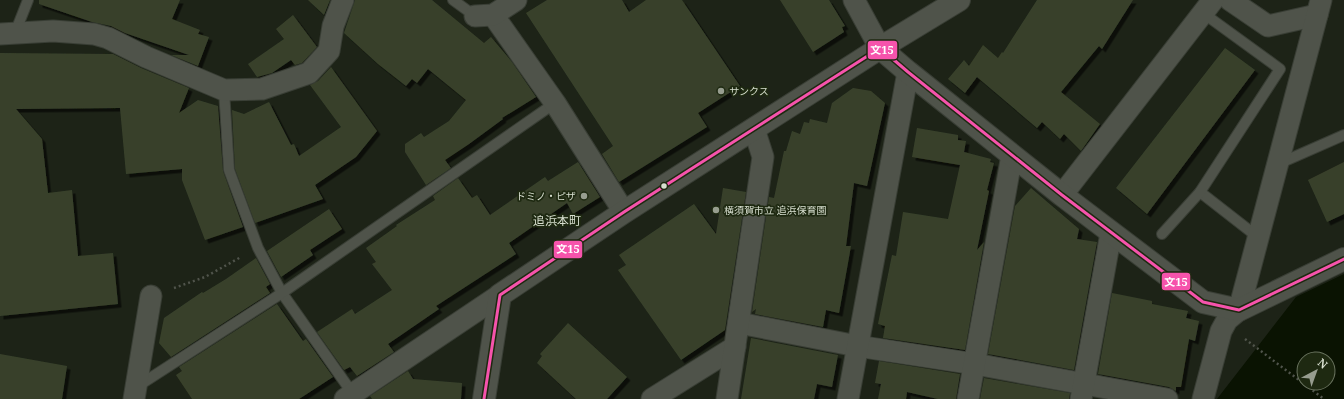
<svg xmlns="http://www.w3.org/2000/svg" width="1344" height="399" viewBox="0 0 1344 399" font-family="'Noto Serif','Noto Sans JP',serif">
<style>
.water{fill:#0a1302;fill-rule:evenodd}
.building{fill:#38412b;filter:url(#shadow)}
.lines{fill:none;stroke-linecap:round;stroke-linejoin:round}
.service-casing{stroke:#393e35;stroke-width:12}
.minor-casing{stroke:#393e35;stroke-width:23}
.tertiary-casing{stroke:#393e35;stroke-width:24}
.path{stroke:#50544b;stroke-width:2.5;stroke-dasharray:2 3;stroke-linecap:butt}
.service{stroke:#4f534a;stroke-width:10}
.minor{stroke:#4f534a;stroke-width:21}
.tertiary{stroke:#4f534a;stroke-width:22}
.bus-1-casing{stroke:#1e2911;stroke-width:6}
.bus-1{stroke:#f653ac;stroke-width:3}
.poi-dot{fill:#979d8f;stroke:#1e2911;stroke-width:1.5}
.bus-dot{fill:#d8dfd0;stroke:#1e2911;stroke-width:1.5}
.labels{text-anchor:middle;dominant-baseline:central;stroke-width:3.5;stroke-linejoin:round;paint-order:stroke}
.poi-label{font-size:10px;fill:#d8dfd0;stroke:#1e2911;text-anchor:start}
.quarter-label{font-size:12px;fill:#d8dfd0;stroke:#1e2911}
.line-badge{stroke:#1e2911;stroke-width:1.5}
.badge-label{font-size:11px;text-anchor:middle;font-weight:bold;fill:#fff}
</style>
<defs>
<filter id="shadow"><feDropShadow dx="3.5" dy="3.5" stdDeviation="0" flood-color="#0009"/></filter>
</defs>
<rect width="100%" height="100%" fill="#1d2317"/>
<path class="water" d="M1344,274V399H1217L1296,297ZM1304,359H1328V383H1304Z"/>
<g class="building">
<path d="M39,0H180L172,19L200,30L198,34L209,37L198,66L171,55H189L125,33L111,26L92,22L39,4Z"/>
<path d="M308,0H330L324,15Z"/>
<path d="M355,0H432L484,43L491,37L512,62L536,97L502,118L503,119L469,144L445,160L451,168L426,185L405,152V144L421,133L424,137L449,121L466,100L428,69L417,83L412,79L406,86L378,64L344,33Z"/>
<path d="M547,0H622L629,12L646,0H682L740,86L698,113L707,127L619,182L602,154L613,146L526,13Z"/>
<path d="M780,0H829L845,26L842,27L844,32L813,52Z"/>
<path d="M1037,0H1133L1102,49L1099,46L1061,92L1100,124L1081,151L1064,134L1060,139L1042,122L1037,128L977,77L965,93L948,79L964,60L969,66L983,45L998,58L1002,52L1003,53Z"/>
<path d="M293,15L317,47L302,63L295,65L291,60L272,73L257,77L248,64L284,39L276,29Z"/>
<path d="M1225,48L1255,70L1147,214L1116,188Z"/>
<path d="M0,53L113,54L141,68L189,88L179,113L198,100L218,106L223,171L243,227L205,240L182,180V169L126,174L120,108L16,109L42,139L48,193L72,190L78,256L113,253L118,304L0,316Z"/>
<path d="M331,67L377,131L356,157L315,185L323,199L255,223L235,169L232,110L244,114L269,102L291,145L294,144L299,156L341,127L310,85L318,81Z"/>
<path d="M853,88L871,91L885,103L867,186L854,183L846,246H851L839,313L826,310L823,327L755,314L756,309L752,312L769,197L774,198L784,151H786L792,131L800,134L804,122L809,123L810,119L827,123L832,103Z"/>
<path d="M917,128L958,135V140L966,141L964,152L991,159L990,162L994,163L987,190L989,191L977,250L984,242L965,350L883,338L885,326L878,324L892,255L896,256L903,212L948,219L960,165L912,157Z"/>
<path d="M578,162L600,197L573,214L567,203L509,243L516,254L436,306L439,309L388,344L394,352L357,376L350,367L344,370L317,332L352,309L355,314L392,290L372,264L376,262L366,248L397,226L396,225L435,200L433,196L458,178L472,198L477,195L490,215L545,177L548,181Z"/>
<path d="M1344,162V214L1327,222L1308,180Z"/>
<path d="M723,188L746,192L725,330L681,360L618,270L626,265L619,255L694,204L716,234Z"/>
<path d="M1031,188L1079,229L1077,239L1097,242L1074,370L988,354L1015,206Z"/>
<path d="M329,209L342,229L310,250L313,255L281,277L267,251Z"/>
<path d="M256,258L270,284L266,287L270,293L171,357L159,343L164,318L202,292L203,293L226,279Z"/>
<path d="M1112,293L1152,301V304L1188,311L1186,318L1199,321L1195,341L1189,339L1181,387H1176V391L1169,387L1098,374Z"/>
<path d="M277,304L303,341L306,339L333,377L299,399H192L176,375L182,371L179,367Z"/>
<path d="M568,323L627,377L607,399H576L537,363L542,356L540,354Z"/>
<path d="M751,338L838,355L832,387L817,384L814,399H741Z"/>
<path d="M0,354L67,366L62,399H0Z"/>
<path d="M879,361L960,374L956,399H938L907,392L906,399H878L881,384L875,383Z"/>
<path d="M408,371L413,379L462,383L461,399H372L370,396Z"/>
<path d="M984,378L1070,393L1069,399H980Z"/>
</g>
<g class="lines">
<defs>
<g id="service">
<path d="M453,0L475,16"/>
<path d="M15,33L28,0"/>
<path d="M224,90L229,170L258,248L282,293L353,394"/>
<path d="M1278,164L1344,135"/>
<path d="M1200,192L1259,238"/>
<path d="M1162,234L1200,192L1280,69L1203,13"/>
<path d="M138,386L282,293L555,103"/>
</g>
<g id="minor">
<path d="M854,0L880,48"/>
<path d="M1230,0L1268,26L1317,15"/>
<path d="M493,15L555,103L624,212"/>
<path d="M475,16L493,15L516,0"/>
<path d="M0,34L53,31L94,34L108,38L146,57L224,90L262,89L309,73L329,51L333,26L343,0"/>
<path d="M1062,195L1213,0"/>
<path d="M739,323L857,346L975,364L1167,399"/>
<path d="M134,399L151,296"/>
<path d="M345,399L500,295"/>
<path d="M652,399L735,347"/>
<path d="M727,399L763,157L754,129"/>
<path d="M848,399L908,72"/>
<path d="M968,399L1012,155"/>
<path d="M1081,399L1111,233"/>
<path d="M1203,399L1221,331L1227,320L1239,310L1321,0"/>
</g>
<g id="tertiary">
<path d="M880,48L908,72L1062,195L1203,302L1239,310L1344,259"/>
<path d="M484,399L500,295L624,212L880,48L959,0"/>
</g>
</defs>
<use href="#service" class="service-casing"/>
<use href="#minor" class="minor-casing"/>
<use href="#tertiary" class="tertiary-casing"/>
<g class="path">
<path d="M174,288L205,277L241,257"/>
<path d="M1245,339L1324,399"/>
</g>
<use href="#service" class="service"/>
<use href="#minor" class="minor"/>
<use href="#tertiary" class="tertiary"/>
<defs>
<path id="bus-1" d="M484,399L500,295L624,212L880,48L908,72L1062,195L1203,302L1239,310L1344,259"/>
</defs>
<use href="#bus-1" class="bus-1-casing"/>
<use href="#bus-1" class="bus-1"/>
</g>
<g class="poi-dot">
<circle cx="721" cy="91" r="4"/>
<circle cx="584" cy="196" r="4"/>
<circle cx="716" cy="210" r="4"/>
</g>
<circle class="bus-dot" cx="664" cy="186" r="3.5"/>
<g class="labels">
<g class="poi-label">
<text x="729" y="91">サンクス</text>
<text x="576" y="196" text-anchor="end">ドミノ・ピザ</text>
<text x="724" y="210">横須賀市立 追浜保育園</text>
</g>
<g class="quarter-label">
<text x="557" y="220">追浜本町</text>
</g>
</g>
<g class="line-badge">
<rect x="867" y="40" width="31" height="20" rx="4" fill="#f653ac"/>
<rect x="553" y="240" width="30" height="19" rx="4" fill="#f653ac"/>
<rect x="1161" y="272" width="30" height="19" rx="4" fill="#f653ac"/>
</g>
<g class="badge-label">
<text x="882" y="54">文15</text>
<text x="568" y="253">文15</text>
<text x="1176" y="286">文15</text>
</g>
<g transform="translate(1316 371) rotate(41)"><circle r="19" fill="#1e2911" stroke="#68725d"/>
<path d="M0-3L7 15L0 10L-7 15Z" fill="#979d8f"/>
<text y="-6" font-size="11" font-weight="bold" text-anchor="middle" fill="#d8dfd0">N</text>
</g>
</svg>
